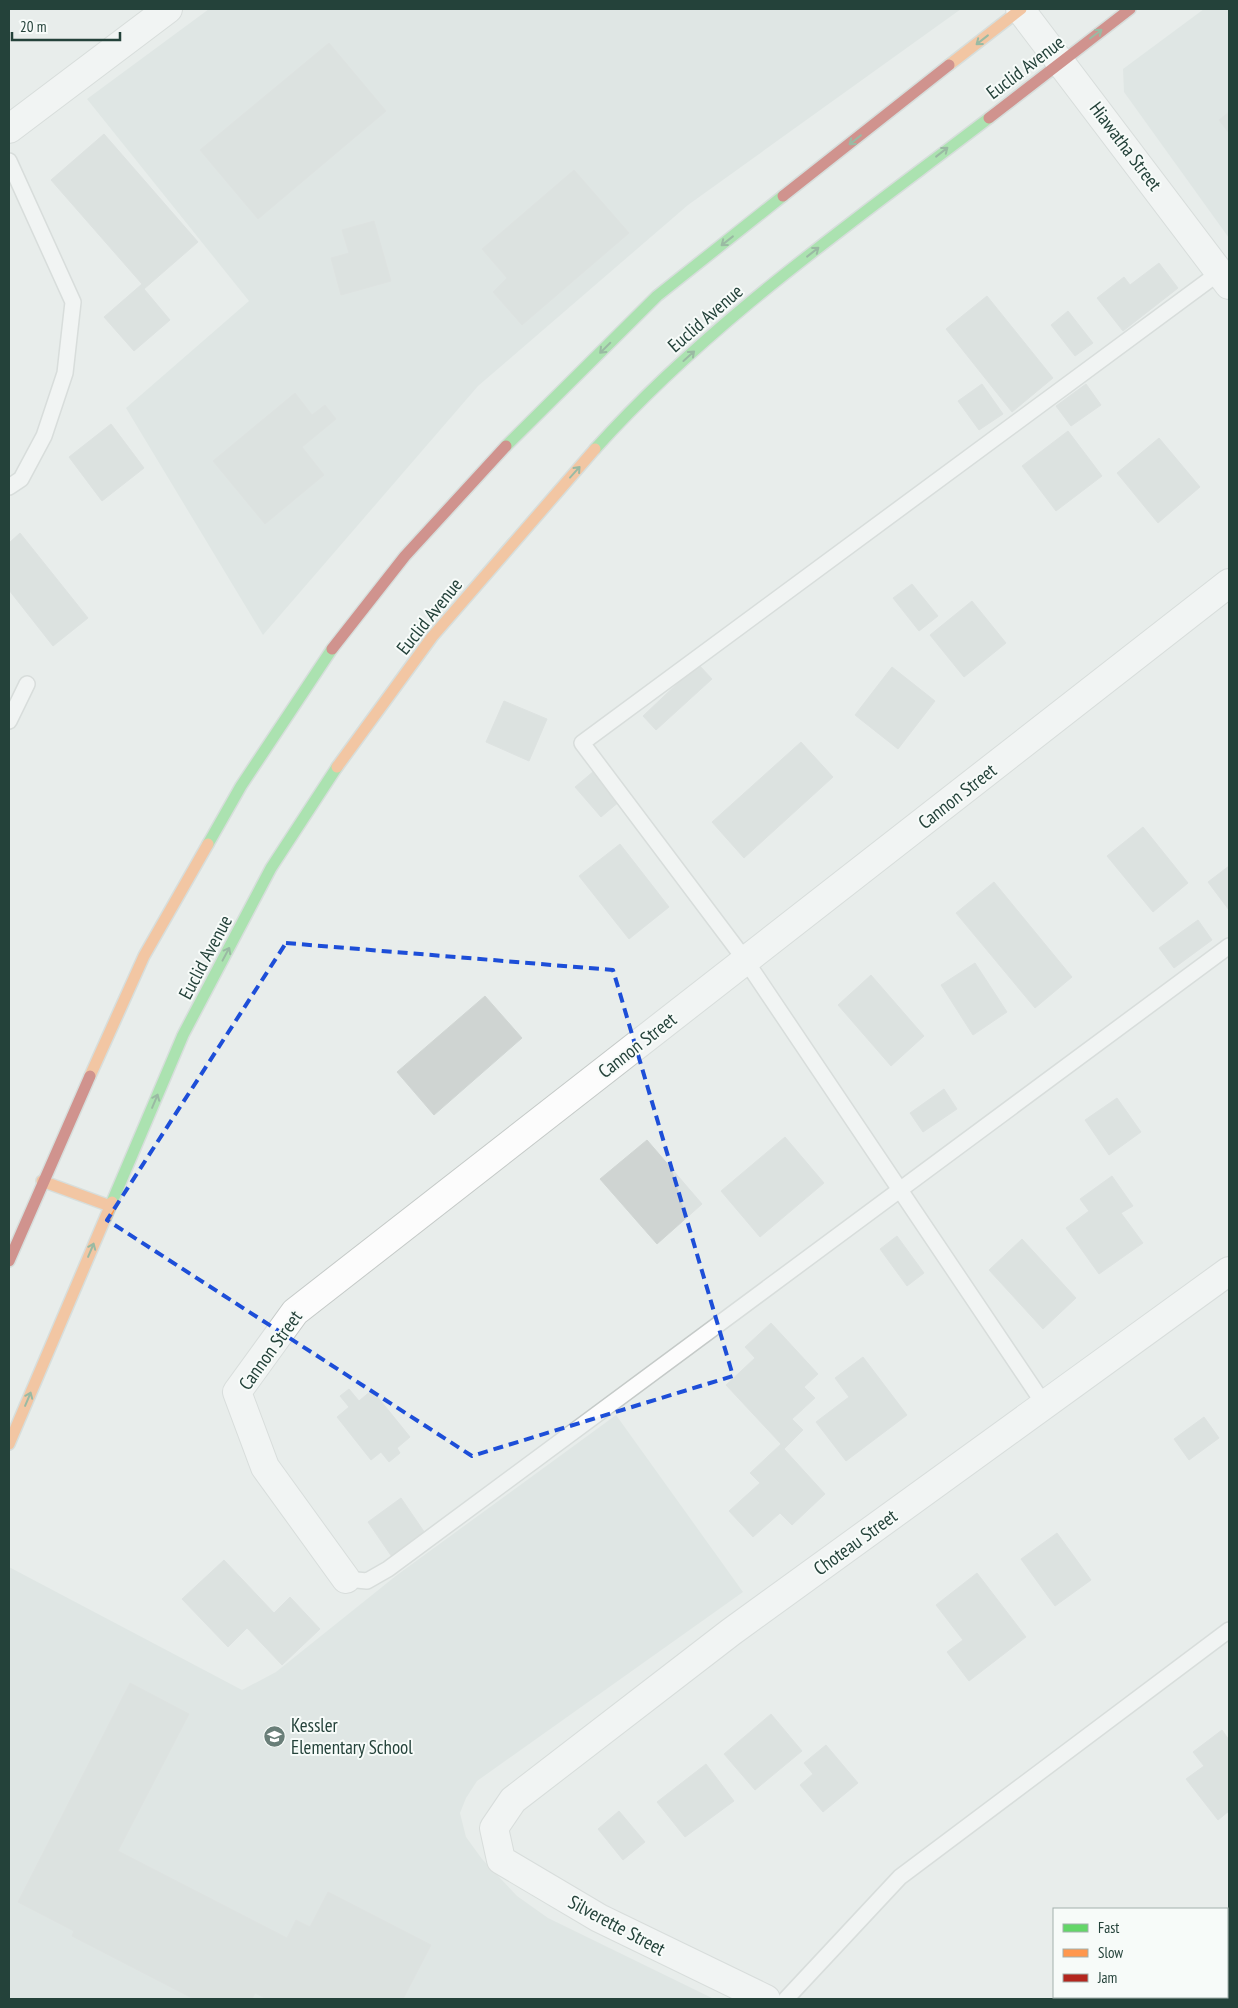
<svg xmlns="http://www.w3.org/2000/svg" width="1238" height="2008" viewBox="0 0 1238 2008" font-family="'PT Sans Narrow',sans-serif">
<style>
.built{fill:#d6dedb}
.building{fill:#cfd4d2;stroke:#d1d6d4}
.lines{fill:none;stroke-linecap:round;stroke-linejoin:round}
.lane-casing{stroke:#c5cac8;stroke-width:18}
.street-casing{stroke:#c5cac8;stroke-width:30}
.fast-casing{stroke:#c3ccc9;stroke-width:14}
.slow-casing{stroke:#c3ccc9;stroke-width:14}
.jam-casing{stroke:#c3ccc9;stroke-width:14}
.lane{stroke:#fcfcfc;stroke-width:15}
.street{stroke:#fcfcfc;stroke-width:28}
.fast{stroke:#63d668;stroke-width:11}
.slow{stroke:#ff974d;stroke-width:11}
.jam{stroke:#b3261e;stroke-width:11}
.oneway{stroke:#3d7d4c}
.marked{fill:none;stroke:#1d4ed8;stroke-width:4;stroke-dasharray:10 6;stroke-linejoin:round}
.labels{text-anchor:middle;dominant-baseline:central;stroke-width:4;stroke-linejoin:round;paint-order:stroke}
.street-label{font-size:19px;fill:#24423a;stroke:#f7fbf9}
.poi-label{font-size:19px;fill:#24423a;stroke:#f7fbf9;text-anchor:start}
</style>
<rect width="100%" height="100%" fill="#e8edeb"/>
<g class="built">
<path d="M209,9H961L688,205L478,386L263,635L126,408L249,301L87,99Z"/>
<path d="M1204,9H1229V238L1124,92L1123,69Z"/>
<path d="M616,1415L743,1592L477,1781L466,1798L460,1813L466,1837L482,1859L517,1896L548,1918L714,1999H9V1567L242,1690L276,1672L397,1575Z"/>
</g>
<g class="building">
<path d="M329,43L386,111L258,219L200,150Z"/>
<path d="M1229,112V133L1219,120Z"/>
<path d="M104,134L198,242L144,289L170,320L134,351L104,317L142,284L51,180Z"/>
<path d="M574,170L629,233L522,325L493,292L507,278L482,249Z"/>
<path d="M374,221L391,281L341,295L331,258L349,253L342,230Z"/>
<path d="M1159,263L1178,288L1123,331L1097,298L1124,277L1130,285Z"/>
<path d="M987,296L1053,378L1012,412L946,329Z"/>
<path d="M1068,311L1093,343L1075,356L1051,325Z"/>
<path d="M982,384L1003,414L979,430L958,401Z"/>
<path d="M1086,384L1101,405L1071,426L1056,406Z"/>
<path d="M295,393L312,415L325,405L336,419L302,447L324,475L265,524L213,461Z"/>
<path d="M111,424L144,468L102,501L69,457Z"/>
<path d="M1068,431L1102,476L1056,511L1022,466Z"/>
<path d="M1159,438L1200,487L1158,523L1117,473Z"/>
<path d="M20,533L88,618L53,646L9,590V543Z"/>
<path d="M912,584L938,616L919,631L893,598Z"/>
<path d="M972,601L1006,643L964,677L930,635Z"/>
<path d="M698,664L712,679L656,730L643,716Z"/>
<path d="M892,667L935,701L898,749L855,715Z"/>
<path d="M504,701L547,719L529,761L486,742Z"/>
<path d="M801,742L833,777L744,858L712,822Z"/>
<path d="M594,771L620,801L601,817L575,787Z"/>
<path d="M1143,827L1188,883L1153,912L1107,856Z"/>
<path d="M620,844L669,907L629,939L579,876Z"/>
<path d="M1229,866V910L1208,882Z"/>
<path d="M994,882L1072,977L1035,1008L956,913Z"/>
<path d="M1198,920L1212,940L1174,968L1159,948Z"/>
<path d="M975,963L1007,1012L973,1035L941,985Z"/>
<path d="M871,975L924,1036L891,1066L838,1005Z"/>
<path d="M485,996L522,1038L434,1115L397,1072Z"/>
<path d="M944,1089L957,1109L923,1132L910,1113Z"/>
<path d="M1117,1098L1141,1132L1109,1155L1085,1120Z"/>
<path d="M785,1137L824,1183L760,1237L721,1191Z"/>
<path d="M647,1140L702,1204L657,1244L600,1179Z"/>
<path d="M1112,1176L1133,1206L1121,1213L1143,1243L1099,1274L1066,1228L1089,1211L1080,1199Z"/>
<path d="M897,1236L924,1273L907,1286L880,1249Z"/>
<path d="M1022,1239L1076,1298L1043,1329L989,1270Z"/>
<path d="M771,1323L818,1374L804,1387L815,1398L792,1419L803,1430L784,1449L825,1494L792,1525L780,1513L753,1537L729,1511L760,1483L750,1473L781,1444L726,1385L755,1358L745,1347Z"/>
<path d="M863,1357L907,1415L846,1461L816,1422L849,1397L835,1378Z"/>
<path d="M349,1389L359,1401L372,1390L410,1437L397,1448L400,1453L389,1462L381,1452L371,1460L337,1417L349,1407L340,1396Z"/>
<path d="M1204,1417L1219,1438L1189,1460L1174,1439Z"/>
<path d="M401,1498L425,1533L392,1557L368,1522Z"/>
<path d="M1057,1533L1091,1580L1055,1606L1021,1559Z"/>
<path d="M224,1560L274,1613L290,1597L320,1629L282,1665L247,1628L228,1647L182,1599Z"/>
<path d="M977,1573L1026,1637L969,1681L947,1652L963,1640L936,1605Z"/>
<path d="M130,1683L189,1714L118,1851L287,1938L296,1920L310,1927L328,1892L431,1945L403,1999H267L255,1993L252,1999H194L72,1936L74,1931L18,1902Z"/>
<path d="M771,1714L802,1751L755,1790L724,1754Z"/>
<path d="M1222,1730L1229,1740V1811L1218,1820L1186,1779L1204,1766L1193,1752Z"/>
<path d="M826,1745L858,1783L823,1812L800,1785L813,1774L804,1763Z"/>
<path d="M706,1764L734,1801L685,1837L657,1802Z"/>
<path d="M619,1811L645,1842L623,1860L598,1829Z"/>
</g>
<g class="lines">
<defs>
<g id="lane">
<path d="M9,161L73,302L65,373L44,436L21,479L9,487"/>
<path d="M9,721L27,684"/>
<path d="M1044,1404L746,961L582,743L1224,269"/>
<path d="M346,1579L367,1581L388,1569L1229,946"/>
<path d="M786,1999L900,1877L1229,1630"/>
</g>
<g id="street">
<path d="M1020,9L1229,285"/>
<path d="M9,129L168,9"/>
<path d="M346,1579L265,1467L237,1392L295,1312L1229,583"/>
<path d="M1227,1931L1229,1929"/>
<path d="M766,1999L599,1918L501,1860L494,1828L513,1800L731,1632L1229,1271"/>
<path d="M1128,1999L1131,1997"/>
</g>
<g id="fast">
<path d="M506,446L657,296L783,196"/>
<path d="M595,449C710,321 853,222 989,118"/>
<path d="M208,844L241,786L332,649"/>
<path d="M112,1202L183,1035L271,868L337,767"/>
</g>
<g id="slow">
<path d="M949,65L1021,9"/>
<path d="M337,767L432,637L595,449"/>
<path d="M90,1076L144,956L208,844"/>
<path d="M42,1181L110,1206"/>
<path d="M9,1444L112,1202"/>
</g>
<g id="jam">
<path d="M989,118L1130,9"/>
<path d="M783,196L949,65"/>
<path d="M332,649L405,556L506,446"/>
<path d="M9,1261L90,1076"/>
</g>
</defs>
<use href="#lane" class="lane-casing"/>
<use href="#street" class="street-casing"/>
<use href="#fast" class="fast-casing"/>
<use href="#slow" class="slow-casing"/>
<use href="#jam" class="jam-casing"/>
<use href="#lane" class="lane"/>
<use href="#street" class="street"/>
<use href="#fast" class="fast"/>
<use href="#slow" class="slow"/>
<use href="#jam" class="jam"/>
</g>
<defs><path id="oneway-shaft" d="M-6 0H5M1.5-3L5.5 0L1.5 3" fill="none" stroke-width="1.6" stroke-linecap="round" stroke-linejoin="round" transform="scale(1.25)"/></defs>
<g class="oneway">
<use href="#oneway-shaft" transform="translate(1096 34) rotate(-37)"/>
<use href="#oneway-shaft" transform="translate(982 40) rotate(142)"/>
<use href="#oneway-shaft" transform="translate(855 140) rotate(142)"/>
<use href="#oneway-shaft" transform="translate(942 152) rotate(-38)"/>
<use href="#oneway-shaft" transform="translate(727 241) rotate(142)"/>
<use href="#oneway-shaft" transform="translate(813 252) rotate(-38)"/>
<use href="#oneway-shaft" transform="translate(605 348) rotate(135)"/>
<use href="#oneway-shaft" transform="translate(689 356) rotate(-42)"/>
<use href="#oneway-shaft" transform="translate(575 472) rotate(-48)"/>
<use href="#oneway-shaft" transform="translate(226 954) rotate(-62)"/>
<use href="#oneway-shaft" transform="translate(155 1101) rotate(-67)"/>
<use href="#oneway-shaft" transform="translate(91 1250) rotate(-67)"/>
<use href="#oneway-shaft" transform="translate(28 1399) rotate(-67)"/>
</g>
<path d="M0 0H1238V2008H0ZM286,943L613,970L733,1376L472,1456L107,1220Z" fill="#e8edeb" fill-opacity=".55" fill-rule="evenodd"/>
<path class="marked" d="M286,943L613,970L733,1376L472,1456L107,1220Z"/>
<defs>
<symbol id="school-disc" viewBox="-11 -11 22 22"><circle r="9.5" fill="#697e78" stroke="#f7fbf9"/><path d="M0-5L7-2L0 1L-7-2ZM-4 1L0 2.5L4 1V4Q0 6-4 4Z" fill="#fff"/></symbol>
</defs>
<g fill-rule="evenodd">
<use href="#school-disc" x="262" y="1724" width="25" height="25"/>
</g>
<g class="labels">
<g class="street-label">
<text transform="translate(1025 67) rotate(-37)">Euclid Avenue</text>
<text transform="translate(1126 146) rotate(53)">Hiawatha Street</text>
<text transform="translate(705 318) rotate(-41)">Euclid Avenue</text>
<text transform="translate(429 616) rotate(-51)">Euclid Avenue</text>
<text transform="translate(957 796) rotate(-38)">Cannon Street</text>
<text transform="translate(205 957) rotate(-62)">Euclid Avenue</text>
<text transform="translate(637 1045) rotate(-38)">Cannon Street</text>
<text transform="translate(270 1350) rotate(-54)">Cannon Street</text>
<text transform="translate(855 1542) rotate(-36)">Choteau Street</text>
<text transform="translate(617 1925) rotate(28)">Silverette Street</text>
</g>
<g class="poi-label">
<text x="291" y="1725">Kessler<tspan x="291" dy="22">Elementary School</tspan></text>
</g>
</g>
<rect width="1238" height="2008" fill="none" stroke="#24423a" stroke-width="20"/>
<rect x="1053" y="1908" width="175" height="90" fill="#f7fbf9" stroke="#a3b1ad"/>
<rect x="1063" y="1924" width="25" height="8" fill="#63d668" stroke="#a3b1ad"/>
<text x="1098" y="1933" font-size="15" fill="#24423a">Fast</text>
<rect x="1063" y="1949" width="25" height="8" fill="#ff974d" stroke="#a3b1ad"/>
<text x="1098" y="1958" font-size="15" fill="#24423a">Slow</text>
<rect x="1063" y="1974" width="25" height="8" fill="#b3261e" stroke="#a3b1ad"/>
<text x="1098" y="1983" font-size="15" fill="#24423a">Jam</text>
<path d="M12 32v8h108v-8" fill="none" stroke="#24423a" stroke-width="2.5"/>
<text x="20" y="32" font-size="15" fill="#24423a" stroke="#f7fbf9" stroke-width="4" paint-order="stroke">20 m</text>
</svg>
